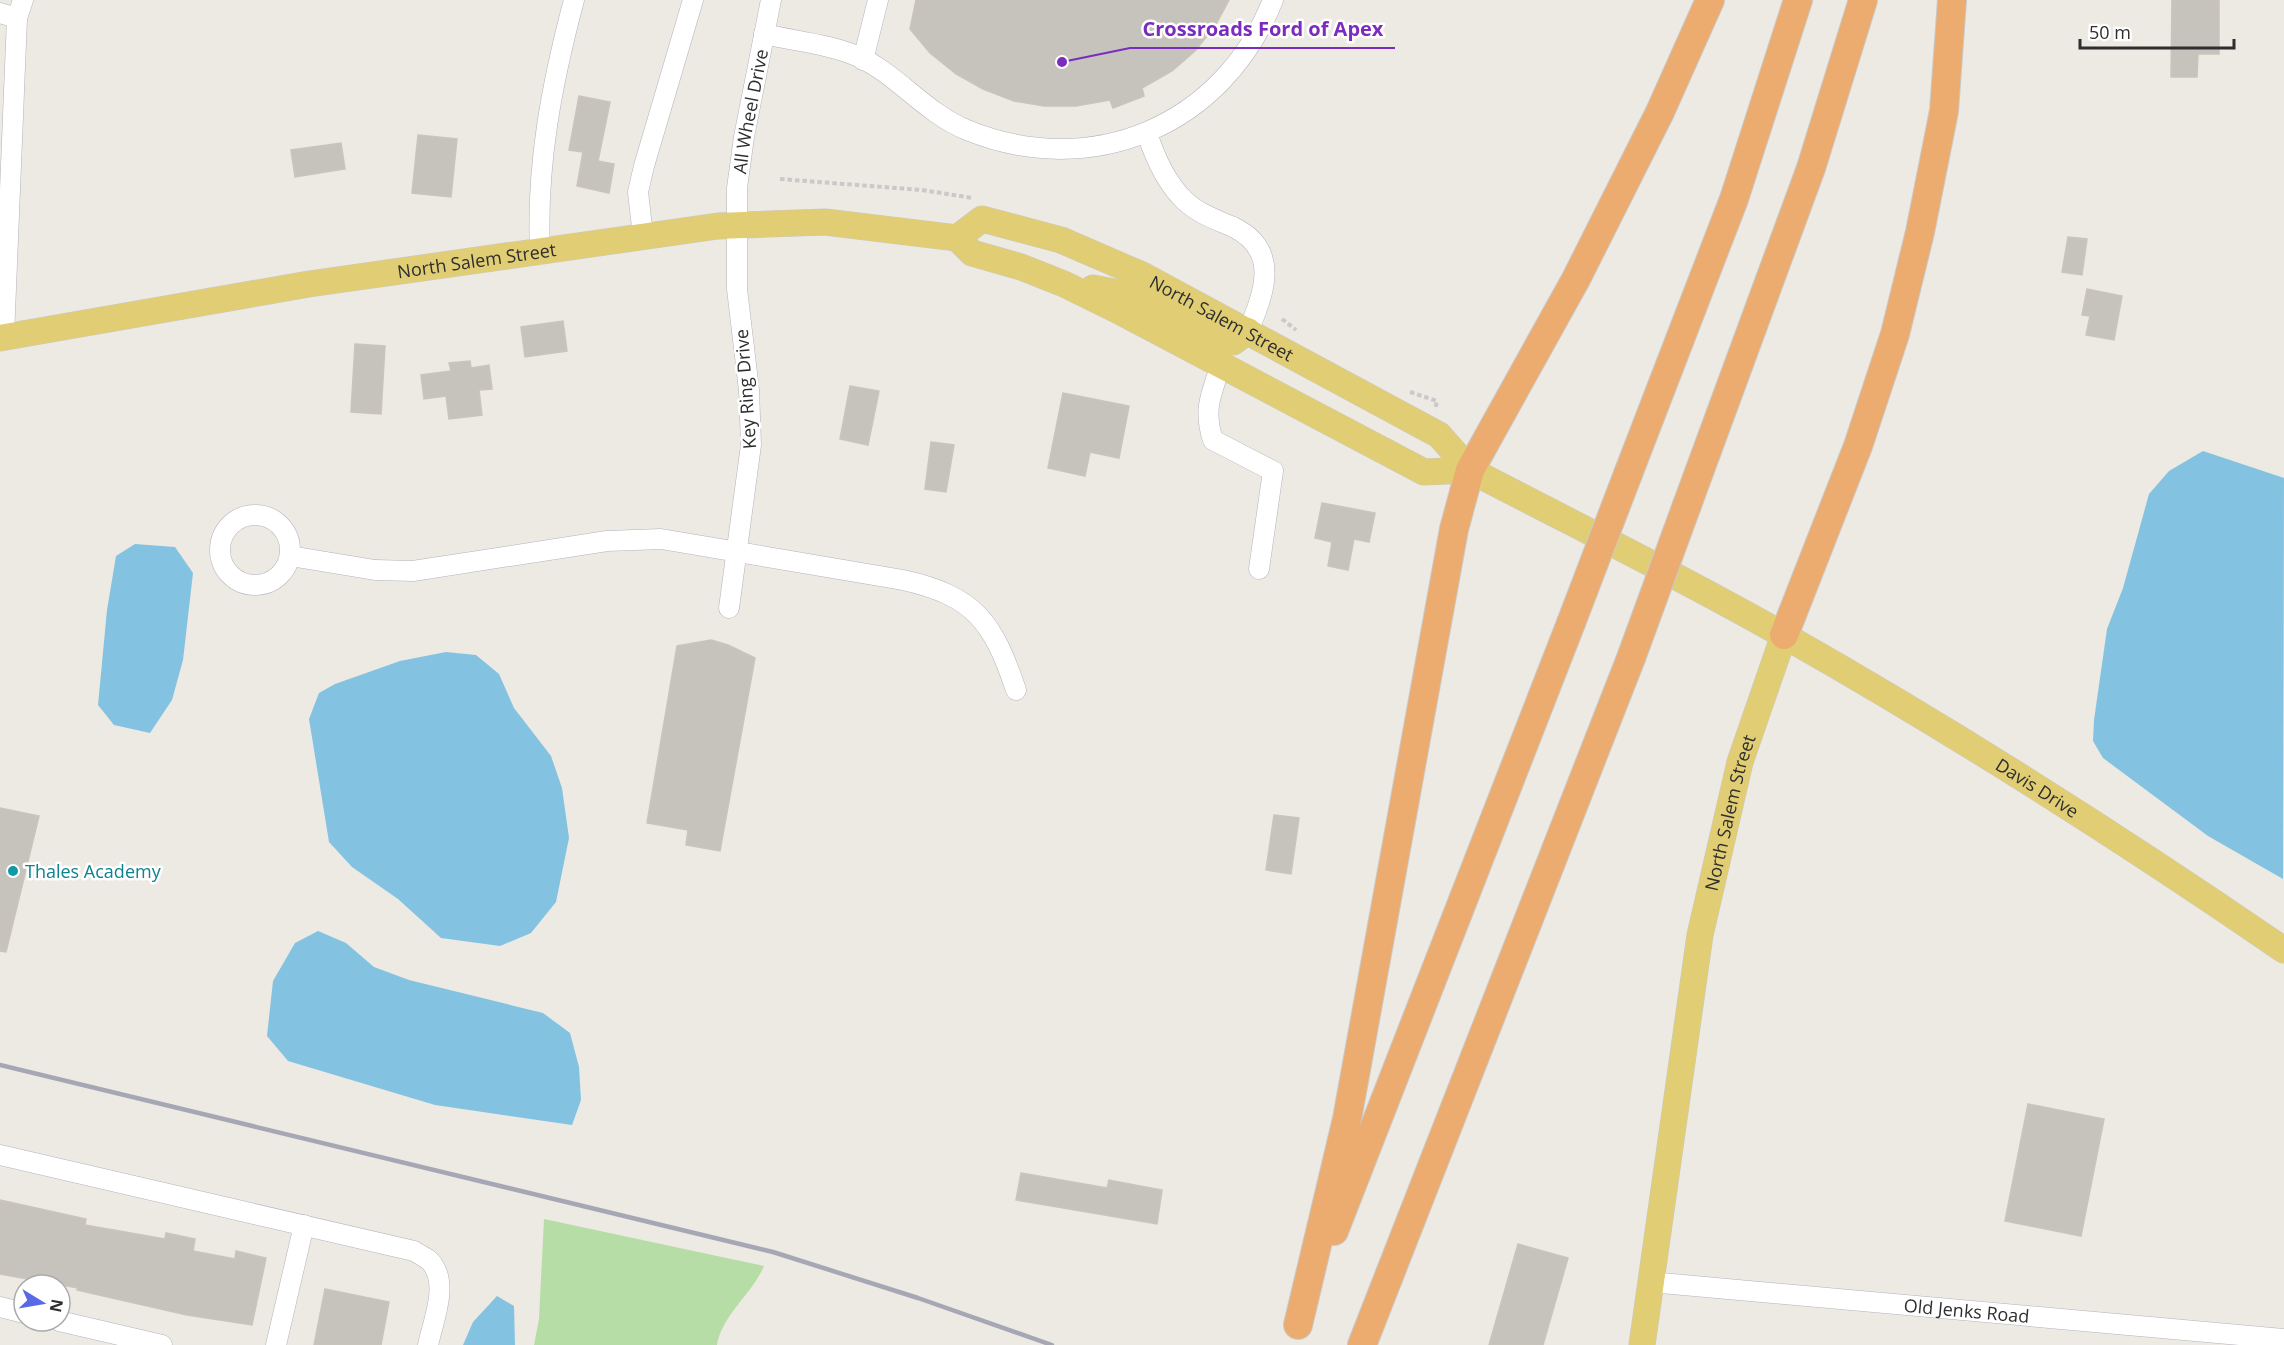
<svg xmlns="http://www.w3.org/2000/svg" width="2284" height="1345" viewBox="0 0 2284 1345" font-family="'Open Sans',sans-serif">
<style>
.green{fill:#b6dda6}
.water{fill:#83c3e1}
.building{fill:#c6c3bd;stroke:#c9c5bc;stroke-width:1.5}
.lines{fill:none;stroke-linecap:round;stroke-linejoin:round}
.minor-casing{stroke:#b3b3bc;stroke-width:21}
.major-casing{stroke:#c9c9c9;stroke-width:27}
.highway-casing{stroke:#c9c9c9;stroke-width:30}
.path{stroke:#c9c9c9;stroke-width:4;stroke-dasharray:4.5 3;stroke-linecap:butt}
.minor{stroke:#fff;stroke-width:20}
.major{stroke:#e1ce74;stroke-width:26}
.highway{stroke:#ecac6f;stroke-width:28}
.rail{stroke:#a5a7b5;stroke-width:4.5}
.highway-bridge-casing{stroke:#c9c9c9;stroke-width:30;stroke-linecap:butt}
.highway-bridge{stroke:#ecac6f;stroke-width:28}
.culture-dot{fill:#0f9aa8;stroke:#fff;stroke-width:2}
.labels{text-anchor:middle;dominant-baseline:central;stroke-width:5;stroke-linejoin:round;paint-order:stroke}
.street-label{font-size:18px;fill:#2e2e2e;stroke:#fff}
.culture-label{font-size:18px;fill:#0d838f;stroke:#fff;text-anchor:start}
.leader{fill:none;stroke:#7b2cbf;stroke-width:2}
.callout-dot{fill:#7b2cbf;stroke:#fff;stroke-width:2}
.callout-label{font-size:20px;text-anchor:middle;font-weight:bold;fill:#7b2cbf;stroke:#fff;stroke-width:5;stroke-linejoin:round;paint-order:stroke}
</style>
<rect width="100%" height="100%" fill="#ede9e3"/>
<path class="green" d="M544,1219L764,1266C752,1294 722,1315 717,1345H534L539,1319Z"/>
<g class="water">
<path d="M2203,451L2284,478L2283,879L2208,836L2103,758L2093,741L2094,720L2107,629L2123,588L2149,494L2169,471Z"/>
<path d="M135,544L175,547L193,573L183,660L172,700L150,733L114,725L98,705L107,610L116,556Z"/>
<path d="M446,652L476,655L499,674L514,708L551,756L562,788L569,838L556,902L531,933L500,946L441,938L398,899L352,867L329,842L309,719L319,693L335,684L400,661Z"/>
<path d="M318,931L346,943L374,967L409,980L543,1013L570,1033L579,1067L581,1100L572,1125L435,1105L288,1061L267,1036L273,981L295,943Z"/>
<path d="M497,1296L514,1306L515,1345H463L473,1322Z"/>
</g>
<g class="building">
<path d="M916,0H1229L1215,26L1195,51L1172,71L1142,88L1144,96L1113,108L1110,100L1076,106H1044L1014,101L983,89L956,74L930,53L910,29Z"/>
<path d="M2172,0H2219V54H2198L2197,77H2171Z"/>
<path d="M579,96L610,102L598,161L614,164L609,193L577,186L583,152L569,150Z"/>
<path d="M418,135L457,139L451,197L412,193Z"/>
<path d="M341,143L345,169L295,177L291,150Z"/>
<path d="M2068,237L2087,239L2082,275L2062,272Z"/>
<path d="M2087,289L2122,296L2114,340L2086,335L2090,316L2082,315Z"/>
<path d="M563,321L567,351L525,357L521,327Z"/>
<path d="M355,344L385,346L381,414L351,412Z"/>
<path d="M470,361L471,368L489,365L492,389L479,390L482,415L449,419L446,396L424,399L421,375L451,371L449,363Z"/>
<path d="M850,386L879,391L868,445L840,439Z"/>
<path d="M1063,393L1129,406L1119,458L1090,452L1085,476L1048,468Z"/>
<path d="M931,442L954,445L946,492L925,489Z"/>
<path d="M1322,503L1375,513L1369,542L1354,539L1348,570L1328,566L1332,542L1315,538Z"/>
<path d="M711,640L728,645L755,658L720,851L686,845L688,830L647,823L677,646Z"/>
<path d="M0,808L39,816L6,952L0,951Z"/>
<path d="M1274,815L1299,818L1291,874L1266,870Z"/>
<path d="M2028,1104L2104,1119L2081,1236L2005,1221Z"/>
<path d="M1021,1173L1107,1188L1109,1180L1162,1190L1157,1224L1016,1200Z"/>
<path d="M0,1200L86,1219L85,1225L165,1239L166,1233L195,1239L193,1251L235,1259L236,1251L266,1258L252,1325L187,1315L77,1290L78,1288L0,1274Z"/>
<path d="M1518,1244L1568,1258L1543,1345H1489Z"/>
<path d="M325,1289L389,1302L381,1345H314Z"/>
</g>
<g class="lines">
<defs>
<g id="minor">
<path d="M0,13L17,18L23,0"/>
<path d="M764,34C794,41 829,44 857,56C897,74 925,113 967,130C1092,181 1223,126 1273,0"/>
<path d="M863,60L878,0"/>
<path d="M1147,133C1155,158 1166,183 1185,201C1199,214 1217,220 1233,227C1281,250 1264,294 1248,331"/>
<path d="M643,236L638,192L644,166L693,0"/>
<path d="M540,251C536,165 552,83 574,0"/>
<path d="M4,337L17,18"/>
<path d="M1221,365C1211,394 1203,410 1213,440L1273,471L1259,569"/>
<circle cx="255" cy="550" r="35"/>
<path d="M290,556L375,570L413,571L607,541L661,539L903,580C975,596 993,622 1016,690"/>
<path id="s1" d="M729,608L751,445L749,390L737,289V188L744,137L771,0"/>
<path d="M0,1155L414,1251C420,1255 430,1259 433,1265C448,1286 433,1322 428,1345"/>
<path id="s2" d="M1650,1282L2284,1339"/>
<path d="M0,1307L24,1313"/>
<path d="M59,1321L162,1345"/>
<path d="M276,1345L304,1225"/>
</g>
<g id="major">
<path id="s3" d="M957,238L982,219L1061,240L1142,275L1439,435L1470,470C1575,525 1682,577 1785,636C1956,733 2122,839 2284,950"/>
<path d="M1093,288L1135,296L1224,341L1233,342L1248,331"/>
<path id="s4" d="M0,338L309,284L718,226L825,222L957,238L972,253L1021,267L1064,284L1121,312L1424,472L1470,470"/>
<path id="s5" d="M1642,1345L1700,935L1740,762L1784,635"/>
</g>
<g id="highway">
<path d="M1628,474L1734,199L1798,0"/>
<path d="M1687,505L1811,168L1863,0"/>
<path d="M1784,635L1858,446L1895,334L1920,232L1944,111L1952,0"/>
<path d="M1334,1231L1571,623"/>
<path d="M1298,1325L1347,1119L1454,529L1470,470L1576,279L1660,112L1710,0"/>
<path d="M1362,1345L1631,658"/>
</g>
</defs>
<use href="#minor" class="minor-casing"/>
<use href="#major" class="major-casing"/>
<use href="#highway" class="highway-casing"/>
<g class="path">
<path d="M780,179L922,190L973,198"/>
<path d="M1282,319L1296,330"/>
<path d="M1410,392L1437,401L1435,410"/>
</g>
<use href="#minor" class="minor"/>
<use href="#major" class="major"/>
<use href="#highway" class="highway"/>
<path class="rail" d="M0,1065L773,1252L918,1298L1052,1345"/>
<defs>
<g id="highway-bridge">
<path d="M1571,623L1628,474"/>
<path d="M1631,658L1687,505"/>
</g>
</defs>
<use href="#highway-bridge" class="highway-bridge-casing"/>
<use href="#highway-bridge" class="highway-bridge"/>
</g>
<circle class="culture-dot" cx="13" cy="871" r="6"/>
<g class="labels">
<g class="street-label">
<text stroke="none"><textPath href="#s1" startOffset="500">All Wheel Drive</textPath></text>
<text stroke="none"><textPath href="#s4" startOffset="483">North Salem Street</textPath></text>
<text stroke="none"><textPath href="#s3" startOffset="292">North Salem Street</textPath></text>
<text transform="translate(745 389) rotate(-94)">Key Ring Drive</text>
<text stroke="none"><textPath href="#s3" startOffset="1236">Davis Drive</textPath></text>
<text stroke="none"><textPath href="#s5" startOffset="540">North Salem Street</textPath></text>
<text stroke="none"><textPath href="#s2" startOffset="318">Old Jenks Road</textPath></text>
</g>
<g class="culture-label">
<text x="25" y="871">Thales Academy</text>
</g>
</g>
<path class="leader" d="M1062 62L1130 48H1395"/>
<circle class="callout-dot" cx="1062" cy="62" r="6"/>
<g class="callout-label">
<text x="1263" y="36">Crossroads Ford of Apex</text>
</g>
<g transform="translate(42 1303) rotate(101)"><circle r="28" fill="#ffffff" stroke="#ababab" stroke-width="1.5"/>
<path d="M0-4.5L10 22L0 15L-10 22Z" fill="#586ae5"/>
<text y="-9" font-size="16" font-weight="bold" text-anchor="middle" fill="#2e2e2e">N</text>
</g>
<path d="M2080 39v9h154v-9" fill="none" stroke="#2e2e2e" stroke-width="3"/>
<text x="2089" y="39" font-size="18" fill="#2e2e2e" stroke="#ffffff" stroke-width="4.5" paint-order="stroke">50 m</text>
</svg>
